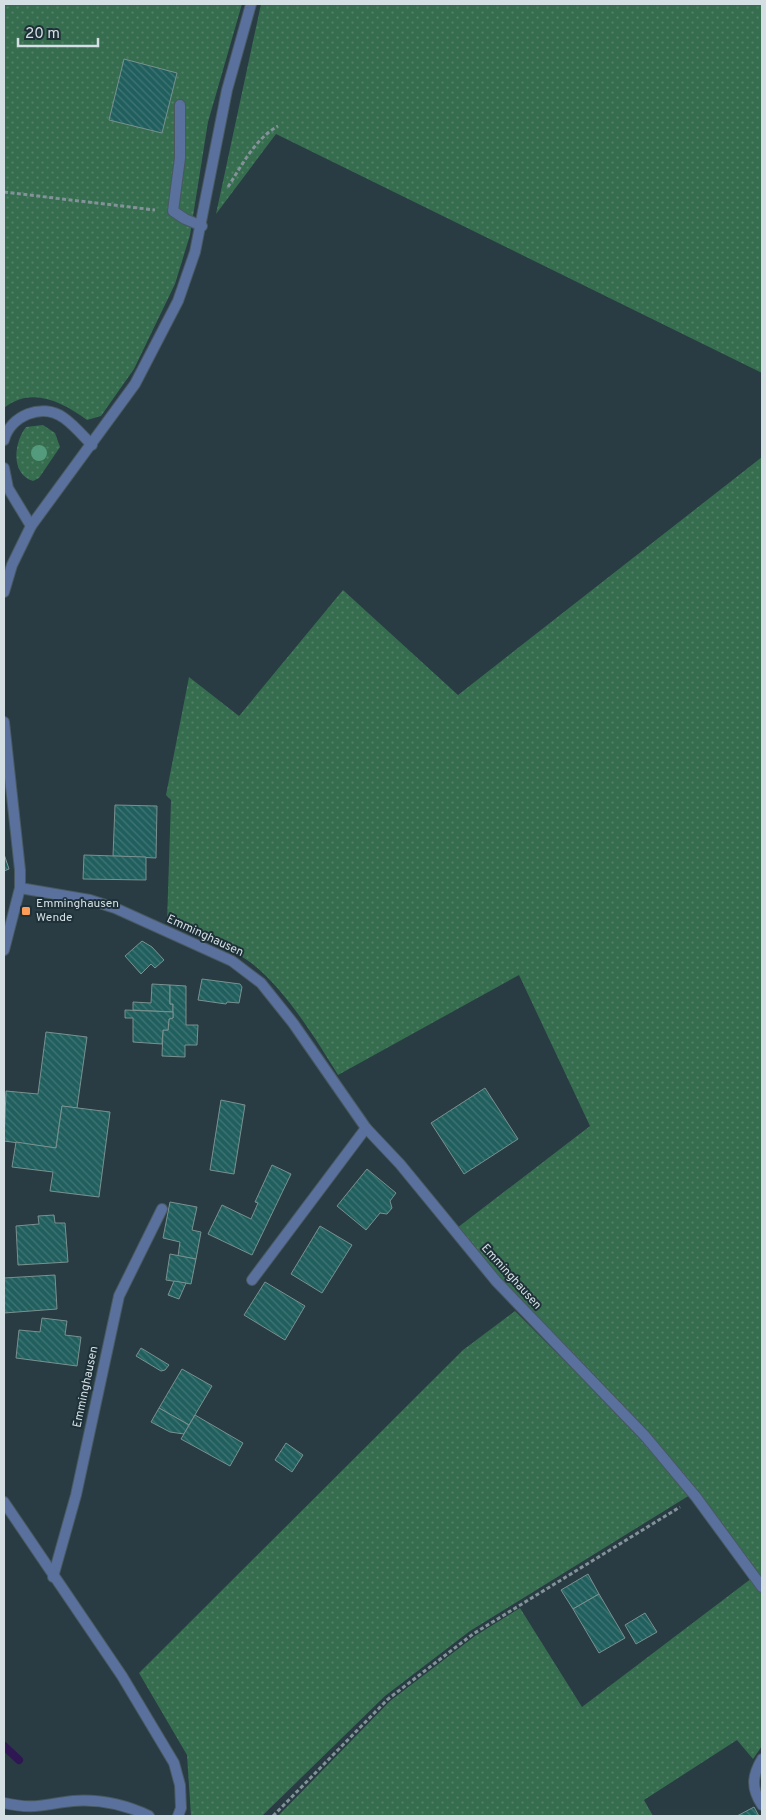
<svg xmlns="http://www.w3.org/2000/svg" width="766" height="1820" viewBox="0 0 766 1820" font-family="Overpass,sans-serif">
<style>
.grass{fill:url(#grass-dots)}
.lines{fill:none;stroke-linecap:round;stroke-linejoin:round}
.stream{stroke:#2f1754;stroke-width:8}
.building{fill:url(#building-back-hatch);stroke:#79918f}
.service-casing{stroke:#485960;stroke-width:12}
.minor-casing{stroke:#485960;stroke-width:12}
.tertiary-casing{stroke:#485960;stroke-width:12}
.path{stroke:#849299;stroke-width:3;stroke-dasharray:4 2.5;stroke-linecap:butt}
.service{stroke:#59719c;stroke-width:10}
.minor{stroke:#59719c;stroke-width:10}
.tertiary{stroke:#59719c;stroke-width:10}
.tree{fill:#549a7c}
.poi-dot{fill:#fd9c57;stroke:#1f3138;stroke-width:2}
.labels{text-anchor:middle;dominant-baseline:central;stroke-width:4;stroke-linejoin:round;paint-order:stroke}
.poi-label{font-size:12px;fill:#d4dfe4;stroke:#1f3138;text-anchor:start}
.street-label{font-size:12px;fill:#d4dfe4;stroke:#1f3138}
</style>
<defs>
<pattern id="grass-dots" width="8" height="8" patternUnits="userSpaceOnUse" patternTransform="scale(1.25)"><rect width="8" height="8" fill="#366d4f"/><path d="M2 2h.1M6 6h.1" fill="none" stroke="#528168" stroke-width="1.8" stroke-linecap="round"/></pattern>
<pattern id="building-back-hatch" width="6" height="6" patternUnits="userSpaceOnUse" patternTransform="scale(1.25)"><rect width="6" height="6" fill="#215f5e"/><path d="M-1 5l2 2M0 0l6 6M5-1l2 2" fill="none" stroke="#407675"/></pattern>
</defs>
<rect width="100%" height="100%" fill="#293b43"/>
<g class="grass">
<path d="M4,4H242L208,122L190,235L175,284L134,369L101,416L87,420C62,402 32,386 4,408Z"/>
<path d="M261,4H762V373L276,134L216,214Z"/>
<path d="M43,425L55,433L60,447L39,478L33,481C10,474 14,442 26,427Z"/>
<path d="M762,457V1581L699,1495L499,1279L457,1228L590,1126L519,975L338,1075C316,1039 282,984 247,960C223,944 194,934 167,922L171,800L166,795L189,677L239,716L343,590L458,695Z"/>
<path d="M515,1311L642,1438L690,1495L470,1631L385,1696L262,1816H191L187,1755L139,1673L463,1350Z"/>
<path d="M752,1578L762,1593V1746L753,1759L737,1740L644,1800L653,1816H278L390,1701L475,1636L520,1608L582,1707Z"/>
</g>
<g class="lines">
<path class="stream" d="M4,1746L19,1760"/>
</g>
<g class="building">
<path d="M124,59L177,73L162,133L109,120Z"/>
<path d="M115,805L157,806L156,858L113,856Z"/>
<path d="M4,854L9,869L4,871Z"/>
<path d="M84,855L146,857V880L83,879Z"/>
<path d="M142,941L152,947L164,960L155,968L151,964L141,974L125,956Z"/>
<path d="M202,979L240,984L242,987L239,1003L227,1002L226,1004L198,1000Z"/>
<path d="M152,984L170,985V1004H173V1012L133,1010V1002L151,1003Z"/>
<path d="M170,985L186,986V1025H198L197,1045H185V1057L162,1056L163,1030H168L169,1019L173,1018V1004H170Z"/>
<path d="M125,1010L173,1012V1018L169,1019L168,1030H163L162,1044L133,1042V1018H125Z"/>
<path d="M46,1032L87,1037L77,1108L62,1106L56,1148L4,1141L6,1091L38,1094Z"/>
<path d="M485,1088L518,1139L464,1174L431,1123Z"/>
<path d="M221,1100L245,1105L234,1174L210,1170Z"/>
<path d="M62,1106L110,1112L99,1197L50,1191L53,1172L12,1167L16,1142L56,1148Z"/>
<path d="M272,1165L291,1174L252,1255L208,1234L222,1205L251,1219L258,1203L255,1202Z"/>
<path d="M367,1169L396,1193L390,1201L392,1208L387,1214L380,1213L366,1230L337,1206Z"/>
<path d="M170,1202L197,1207L192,1230L201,1232L196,1259L178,1256L180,1242L163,1238Z"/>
<path d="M54,1215L55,1223H65L68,1262L18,1265L16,1226L39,1224L38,1216Z"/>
<path d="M320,1226L352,1245L322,1293L291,1274Z"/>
<path d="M170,1254L196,1259L191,1284L166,1280Z"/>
<path d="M55,1275L57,1309L4,1313V1278Z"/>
<path d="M174,1281L186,1283L179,1299L168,1295Z"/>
<path d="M265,1282L305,1306L285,1340L244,1315Z"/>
<path d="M42,1318L67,1321L65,1335L81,1337L77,1366L16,1358L19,1330L40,1332Z"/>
<path d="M141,1348L169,1365L165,1370L161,1371L136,1356Z"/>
<path d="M182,1369L212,1386L189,1425L159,1408Z"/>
<path d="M159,1408L189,1425L184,1434L170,1432L151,1422Z"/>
<path d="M195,1415L243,1443L230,1466L181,1439Z"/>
<path d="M286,1443L303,1455L292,1472L275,1460Z"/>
<path d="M588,1574L599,1594L573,1609L561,1590Z"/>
<path d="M599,1594L625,1638L599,1653L573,1609Z"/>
<path d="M645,1613L657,1632L636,1644L625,1625Z"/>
<path d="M754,1807L759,1816H737Z"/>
</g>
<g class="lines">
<defs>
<g id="service">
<path d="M180,105V158L173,211L185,219L202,226"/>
<path d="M4,440C10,416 42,402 64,418C74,425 83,436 92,445"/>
<path d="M4,468L8,488L31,526"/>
<path d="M252,1280L366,1128"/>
<path d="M762,1759C752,1776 751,1788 762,1805"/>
</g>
<g id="minor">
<path d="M20,888L90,900L115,908L232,961L261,983L293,1023L366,1128L400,1164L496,1281L645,1436L696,1497L762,1587"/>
<path d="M53,1577L76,1495L119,1296L162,1209"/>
<path d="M4,1803C35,1810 44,1804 73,1801C100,1799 126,1805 149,1816"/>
</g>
<g id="tertiary">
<path d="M4,592L12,565L31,526L135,384L178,301L195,252L227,90L251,4"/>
<path d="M4,722L20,870V888L4,950"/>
<path d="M4,1502L122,1676L174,1763L180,1785L181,1808L178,1816"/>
</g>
</defs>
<use href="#service" class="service-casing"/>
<use href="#minor" class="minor-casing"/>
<use href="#tertiary" class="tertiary-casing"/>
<g class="path">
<path d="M228,187C242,165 255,139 278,126"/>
<path d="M4,192L155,210"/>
<path d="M273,1816L388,1699L473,1634L680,1507"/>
</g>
<use href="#service" class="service"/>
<use href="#minor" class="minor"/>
<use href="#tertiary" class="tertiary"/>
</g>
<circle class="tree" cx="39" cy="453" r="8"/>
<rect class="poi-dot" x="21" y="906" width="10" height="10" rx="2.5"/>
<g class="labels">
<g class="poi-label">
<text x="36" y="904">Emminghausen<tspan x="36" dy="14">Wende</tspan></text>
</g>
<g class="street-label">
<text transform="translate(205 936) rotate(25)">Emminghausen</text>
<text transform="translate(511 1277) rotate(48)">Emminghausen</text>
<text transform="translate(86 1387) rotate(-78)">Emminghausen</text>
</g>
</g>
<rect width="766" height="1820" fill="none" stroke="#d4dfe4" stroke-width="10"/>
<path d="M18 38v8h80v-8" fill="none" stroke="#d4dfe4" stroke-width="2.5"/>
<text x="25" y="38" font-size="15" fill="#d4dfe4" stroke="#1f3138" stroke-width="4" paint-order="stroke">20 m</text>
</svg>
